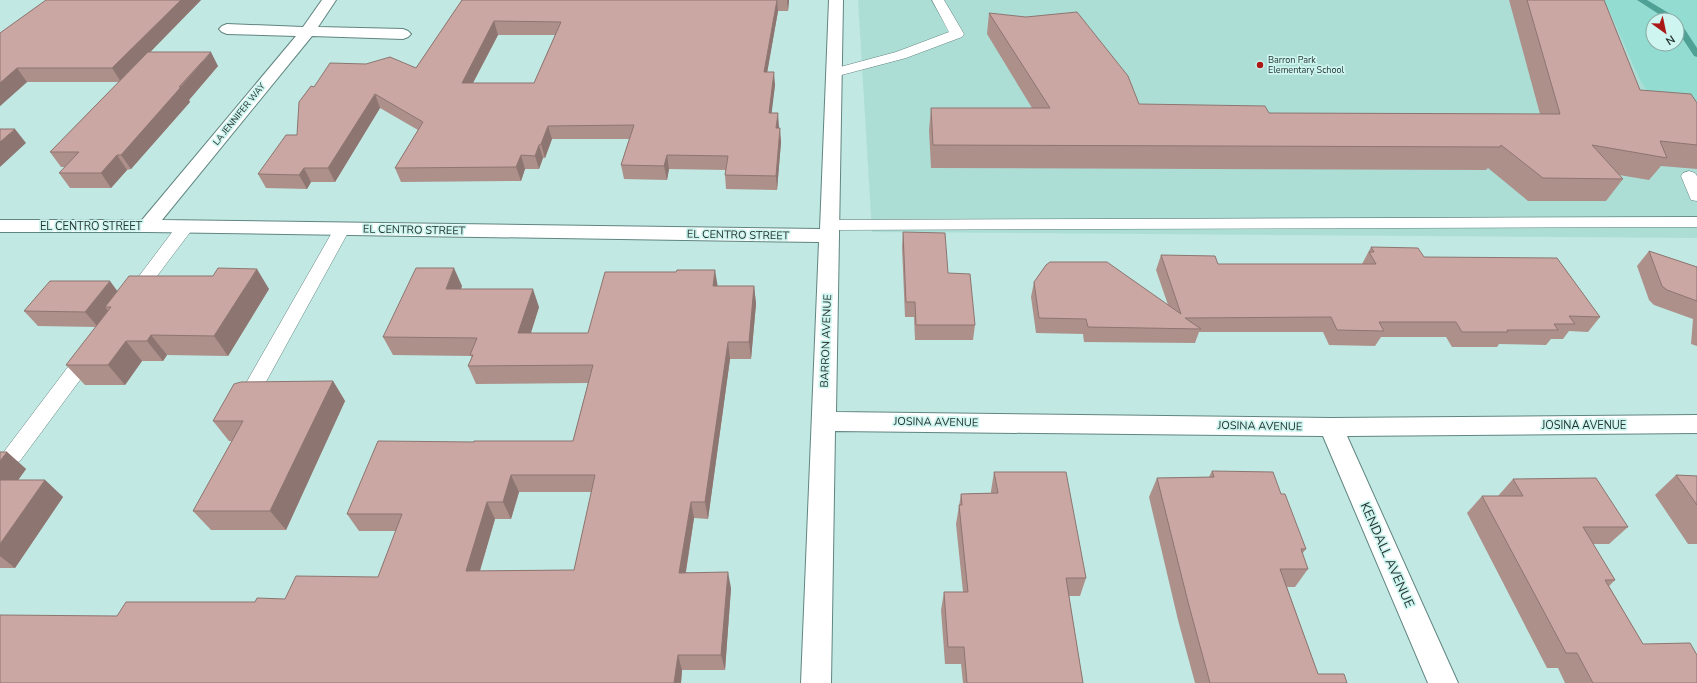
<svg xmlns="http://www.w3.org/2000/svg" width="1697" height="683" viewBox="0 0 1697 683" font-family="'Nunito Sans',sans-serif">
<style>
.built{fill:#added6}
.green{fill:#93dcd1;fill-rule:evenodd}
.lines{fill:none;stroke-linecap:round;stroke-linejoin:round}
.stream{fill:#4fa095;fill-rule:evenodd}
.lane-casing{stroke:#618580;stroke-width:1}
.street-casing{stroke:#618580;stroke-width:2}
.lane{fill:#fff;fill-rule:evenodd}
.street{fill:#fff;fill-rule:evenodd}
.wall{fill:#ae908b;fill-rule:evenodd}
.shaded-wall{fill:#8d7571}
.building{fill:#caa7a2;stroke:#8d7571;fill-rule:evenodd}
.poi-dot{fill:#ab1917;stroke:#cef5ef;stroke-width:1.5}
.labels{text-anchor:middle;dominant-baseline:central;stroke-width:3.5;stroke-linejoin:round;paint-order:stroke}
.far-poi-label{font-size:9px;fill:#253532;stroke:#cef5ef;text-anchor:start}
.far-street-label{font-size:9px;fill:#253532;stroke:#cef5ef}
.street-label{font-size:11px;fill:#253532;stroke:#cef5ef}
.near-street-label{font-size:13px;fill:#253532;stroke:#cef5ef}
</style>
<rect width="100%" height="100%" fill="#c1e8e2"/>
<path class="built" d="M858,0H1586L1619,10L1697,120V238L872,232Z"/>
<path class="green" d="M1573,0H1697V127L1667,123L1640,80L1609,10ZM1653,20H1677V44H1653Z"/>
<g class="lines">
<path class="stream" d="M1637,0H1647L1677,18L1678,20L1677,22H1680L1697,48V57L1694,56L1677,30V20H1668Z"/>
<defs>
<g id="lane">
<path d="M932,0H944L964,34L962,37L906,58L834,77L829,76L827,73L829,70L896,52L949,32Z"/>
<path d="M1689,171L1695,173L1697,176V201L1691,200L1681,176L1683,173Z"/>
<path d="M1697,217V227L829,230L823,229L821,225L823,221L829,220Z"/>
<path d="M185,222L191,223L193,227L191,231L139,300L133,302L127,300L124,296L127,292L179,223Z"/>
<path d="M342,224L348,225L350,229L256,400L249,403L242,400L239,395L242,390L334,229L336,225Z"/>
<path d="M90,345L97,347L100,352L97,357L20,461L13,464L6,461L2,455L6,449L83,347Z"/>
</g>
<path id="street" d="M322,0H336L318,27L403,29L408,31L411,34L408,37L403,39L312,36L162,220L820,229L829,0H843L836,412L1331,418L1697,415V433L1347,436L1458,683H1428L1323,436L835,431L831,683H801L819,242L147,232H0V220H142L296,36L227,34L222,32L219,29L222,26L227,24L303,27Z"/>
</defs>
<use href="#lane" class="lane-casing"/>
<use href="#street" class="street-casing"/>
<use href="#lane" class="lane"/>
<use href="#street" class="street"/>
</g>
<g class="wall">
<path d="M201,0L150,52L218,66L189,100L190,102L131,169L127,170L111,188H70L59,173L65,167H61L50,152L119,82H27L0,106V33Z"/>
<path d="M462,0H789L788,11H778L767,72L775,85L771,113L779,128L781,142L777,190L726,189L725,175L726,170L669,169L667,180L624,179L621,165L629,139H552L545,158H543L539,169H525L521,181L401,182L395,168L418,130L380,108L335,182H311L307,189L266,188L258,174L297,135L314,87L416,68ZM498,35H555L534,83H473Z"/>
<path d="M1509,0H1604L1640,90L1697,103V169L1661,166L1649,180L1619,175L1623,179L1606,201H1528L1488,168L1486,170L931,168L929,130L931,108H1032L987,34L989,13L1139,104L1269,113L1540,114Z"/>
<path d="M903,232L948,273L975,325L973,340H915L914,317H905L902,247Z"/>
<path d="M1371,247L1424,257L1600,317L1588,332L1569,331L1563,339H1551L1546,345L1499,344L1497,347H1452L1446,337H1381L1375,346L1329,345L1323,332H1199L1195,343L1084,342L1083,334L1036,333L1031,297L1034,282L1168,305L1156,270L1161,255L1218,264H1362Z"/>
<path d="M1649,251L1697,267V346L1691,344L1693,319L1654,305L1649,300L1637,266Z"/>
<path d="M462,286L461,289L539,307L531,333H588L717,286H754L756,304L751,359H730L708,519L694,518L686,572L731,588L725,670H682L681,683H0L117,616L255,602L285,599L378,577L396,531H359L347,514L474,442L573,441L588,383L476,384L468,366L472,358L471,356L393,355L383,337ZM519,492H592L574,570L480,571L495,519H511Z"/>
<path d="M269,289L228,356L167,355L163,361H142L125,385H85L66,365L96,327L38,326L24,311L117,291Z"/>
<path d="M333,381L345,401L286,530H211L193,511L232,441H229L213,421Z"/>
<path d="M0,452H7L26,469L18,480H45L63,497L15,568H0Z"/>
<path d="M1212,471L1281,494L1306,549L1302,554L1308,569L1295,587H1287L1318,674L1347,683H1195L1178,620L1149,497L1157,478L1209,477Z"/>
<path d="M994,472L1086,578L1080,596H1069L1083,683H963L961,664H945L941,610L944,592H963L956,524L961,494L991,493V491Z"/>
<path d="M1676,475L1697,476V544H1688L1655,495Z"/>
<path d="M1513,479L1628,527L1609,544H1593L1615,580L1609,586L1643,644L1697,683H1565L1558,668H1547L1467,513L1482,496H1498Z"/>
</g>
<g class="shaded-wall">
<path d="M181,0H201L121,82L112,68Z"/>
<path d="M777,0L778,11L765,85L764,72Z"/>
<path d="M787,0H789L788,11Z"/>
<path d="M494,21L498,35L466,96L462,83Z"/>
<path d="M211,52L218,66L189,100L190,102L131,169L121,155Z"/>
<path d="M17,68L27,82L0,106V83Z"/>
<path d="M774,72L775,85L770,127L769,113Z"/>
<path d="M375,94L380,108L335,182L328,168Z"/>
<path d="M778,113L779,127L777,142L776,128Z"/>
<path d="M548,126L552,139L545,158L541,144Z"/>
<path d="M780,128L781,142L777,190L776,176Z"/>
<path d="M15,129L26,143L0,167V142Z"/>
<path d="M539,145L543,158L539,169L535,156Z"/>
<path d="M117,155L127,170L111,188L101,173Z"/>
<path d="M521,155L525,169L521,181L516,167Z"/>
<path d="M667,155L669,169L667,180L664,166Z"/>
<path d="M304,168L311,182L307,189L299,175Z"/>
<path d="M454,268L462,286L453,307L446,289Z"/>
<path d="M257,269L269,289L228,356L214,336Z"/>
<path d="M715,270L718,288L713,286Z"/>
<path d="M110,281L121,296L105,307L109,312L98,327L85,312Z"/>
<path d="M754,286L756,304L751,359L749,342Z"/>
<path d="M533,289L539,307L525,351L518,333Z"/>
<path d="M151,335L167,355L163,361L147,341Z"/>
<path d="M126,341L142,361L125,385L108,365Z"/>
<path d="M728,342L730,359L708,519L705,502Z"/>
<path d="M333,381L345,401L286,530L270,511Z"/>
<path d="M7,452L26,469L6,497L0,492V461Z"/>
<path d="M511,475L519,492L511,519L503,502Z"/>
<path d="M45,480L63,497L15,568L0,556V544Z"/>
<path d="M487,502L495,519L475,587L466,571Z"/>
<path d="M691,502L694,518L683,589L679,573Z"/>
<path d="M728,572L731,588L725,670L721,655Z"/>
<path d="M678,655L682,670L681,683H674Z"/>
</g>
<g class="building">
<path d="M46,0H181L112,68H17L0,83V33Z"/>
<path d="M462,0H777L764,72H774L769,113H778L776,128H780L776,176L725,175L728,156L667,155L664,166L621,165L634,125L548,126L541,144L539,145L535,156L521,155L516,167L395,168L423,122L375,94L328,168H304L299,175L258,174L286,135H297L299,102L311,86L314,87L330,63L366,64L390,57L416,68ZM494,21L561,22L534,83H462Z"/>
<path d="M1527,0H1604L1640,90L1691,94L1697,103V145L1660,141L1667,158L1592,145L1623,179L1543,178L1501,145L1500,147L933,145L931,108H1050L989,13L1026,17L1077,12L1128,76L1139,104L1265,106L1269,113L1560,114Z"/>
<path d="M148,52H211L179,87H181L121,155H117L101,173H59L79,152H50Z"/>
<path d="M0,129H15L0,142Z"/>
<path d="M903,232L945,233L948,273L970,274L975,325H916L915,302H906Z"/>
<path d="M1371,247L1418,248L1424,257L1557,258L1600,317L1569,316L1575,324H1554L1558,330H1507L1508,332H1462L1456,322H1379L1384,331L1337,330L1331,317L1185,318L1201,329L1088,327L1086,319L1039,318L1034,282L1046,265L1050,262H1107L1181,314L1161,255L1215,256L1218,264H1376L1369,252H1374Z"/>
<path d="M1649,251L1697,267V301L1667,290L1662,286Z"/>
<path d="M218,268L257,269L214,336L151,335L147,341H126L108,365H66L111,307H105L129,276H213Z"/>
<path d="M416,268H454L446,289H533L518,333H588L605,272H676L677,270H715L713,286H754L749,342H728L705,502H691L679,573L728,572L721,655H678L674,683H0V615L117,616L126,602H255L257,598L285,599L296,576L378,577L402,514H347L378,441L474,442V441H573L593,365L468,366L473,355H470L477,338L383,337ZM511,475H595L574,570L466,571L487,502H503Z"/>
<path d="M50,281H110L85,312L24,311Z"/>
<path d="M333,381L270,511H193L243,421H213L234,384L241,382Z"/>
<path d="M0,452H7L0,461Z"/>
<path d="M1212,471L1273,472L1281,494H1285L1306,549H1301L1308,569H1280L1318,674H1344L1347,683H1210L1188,602L1157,478L1214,477Z"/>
<path d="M994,472H1066L1086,578H1066L1083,683H967L964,647H948L944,592H968L959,505H962L961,494L998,493Z"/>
<path d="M1676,475L1697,476V505Z"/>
<path d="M1596,478L1628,527H1583L1615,580H1605L1643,644L1690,643L1697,655V683H1593L1577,653H1566L1482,496H1523L1513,479Z"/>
<path d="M0,480H45L0,544Z"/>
</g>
<circle class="poi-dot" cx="1260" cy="65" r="4"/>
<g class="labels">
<g class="far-poi-label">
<text x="1268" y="60">Barron Park<tspan x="1268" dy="10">Elementary School</tspan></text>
</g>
<g class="far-street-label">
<text transform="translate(239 114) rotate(-51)">LA JENNIFER WAY</text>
</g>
<g class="street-label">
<text x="91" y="226">EL CENTRO STREET</text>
<text transform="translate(414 230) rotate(1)">EL CENTRO STREET</text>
<text transform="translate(738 235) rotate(1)">EL CENTRO STREET</text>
<text transform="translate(826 341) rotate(-88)">BARRON AVENUE</text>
<text transform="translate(936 422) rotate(1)">JOSINA AVENUE</text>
<text x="1584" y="425">JOSINA AVENUE</text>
<text transform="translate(1260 426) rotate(1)">JOSINA AVENUE</text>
</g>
<g class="near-street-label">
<text transform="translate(1387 555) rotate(66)">KENDALL AVENUE</text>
</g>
</g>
<g transform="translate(1665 32) rotate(147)"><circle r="19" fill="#cef5ef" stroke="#8aa8a3"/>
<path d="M0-3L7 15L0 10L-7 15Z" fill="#ab1917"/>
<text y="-6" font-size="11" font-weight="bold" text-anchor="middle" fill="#253532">N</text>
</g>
</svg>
